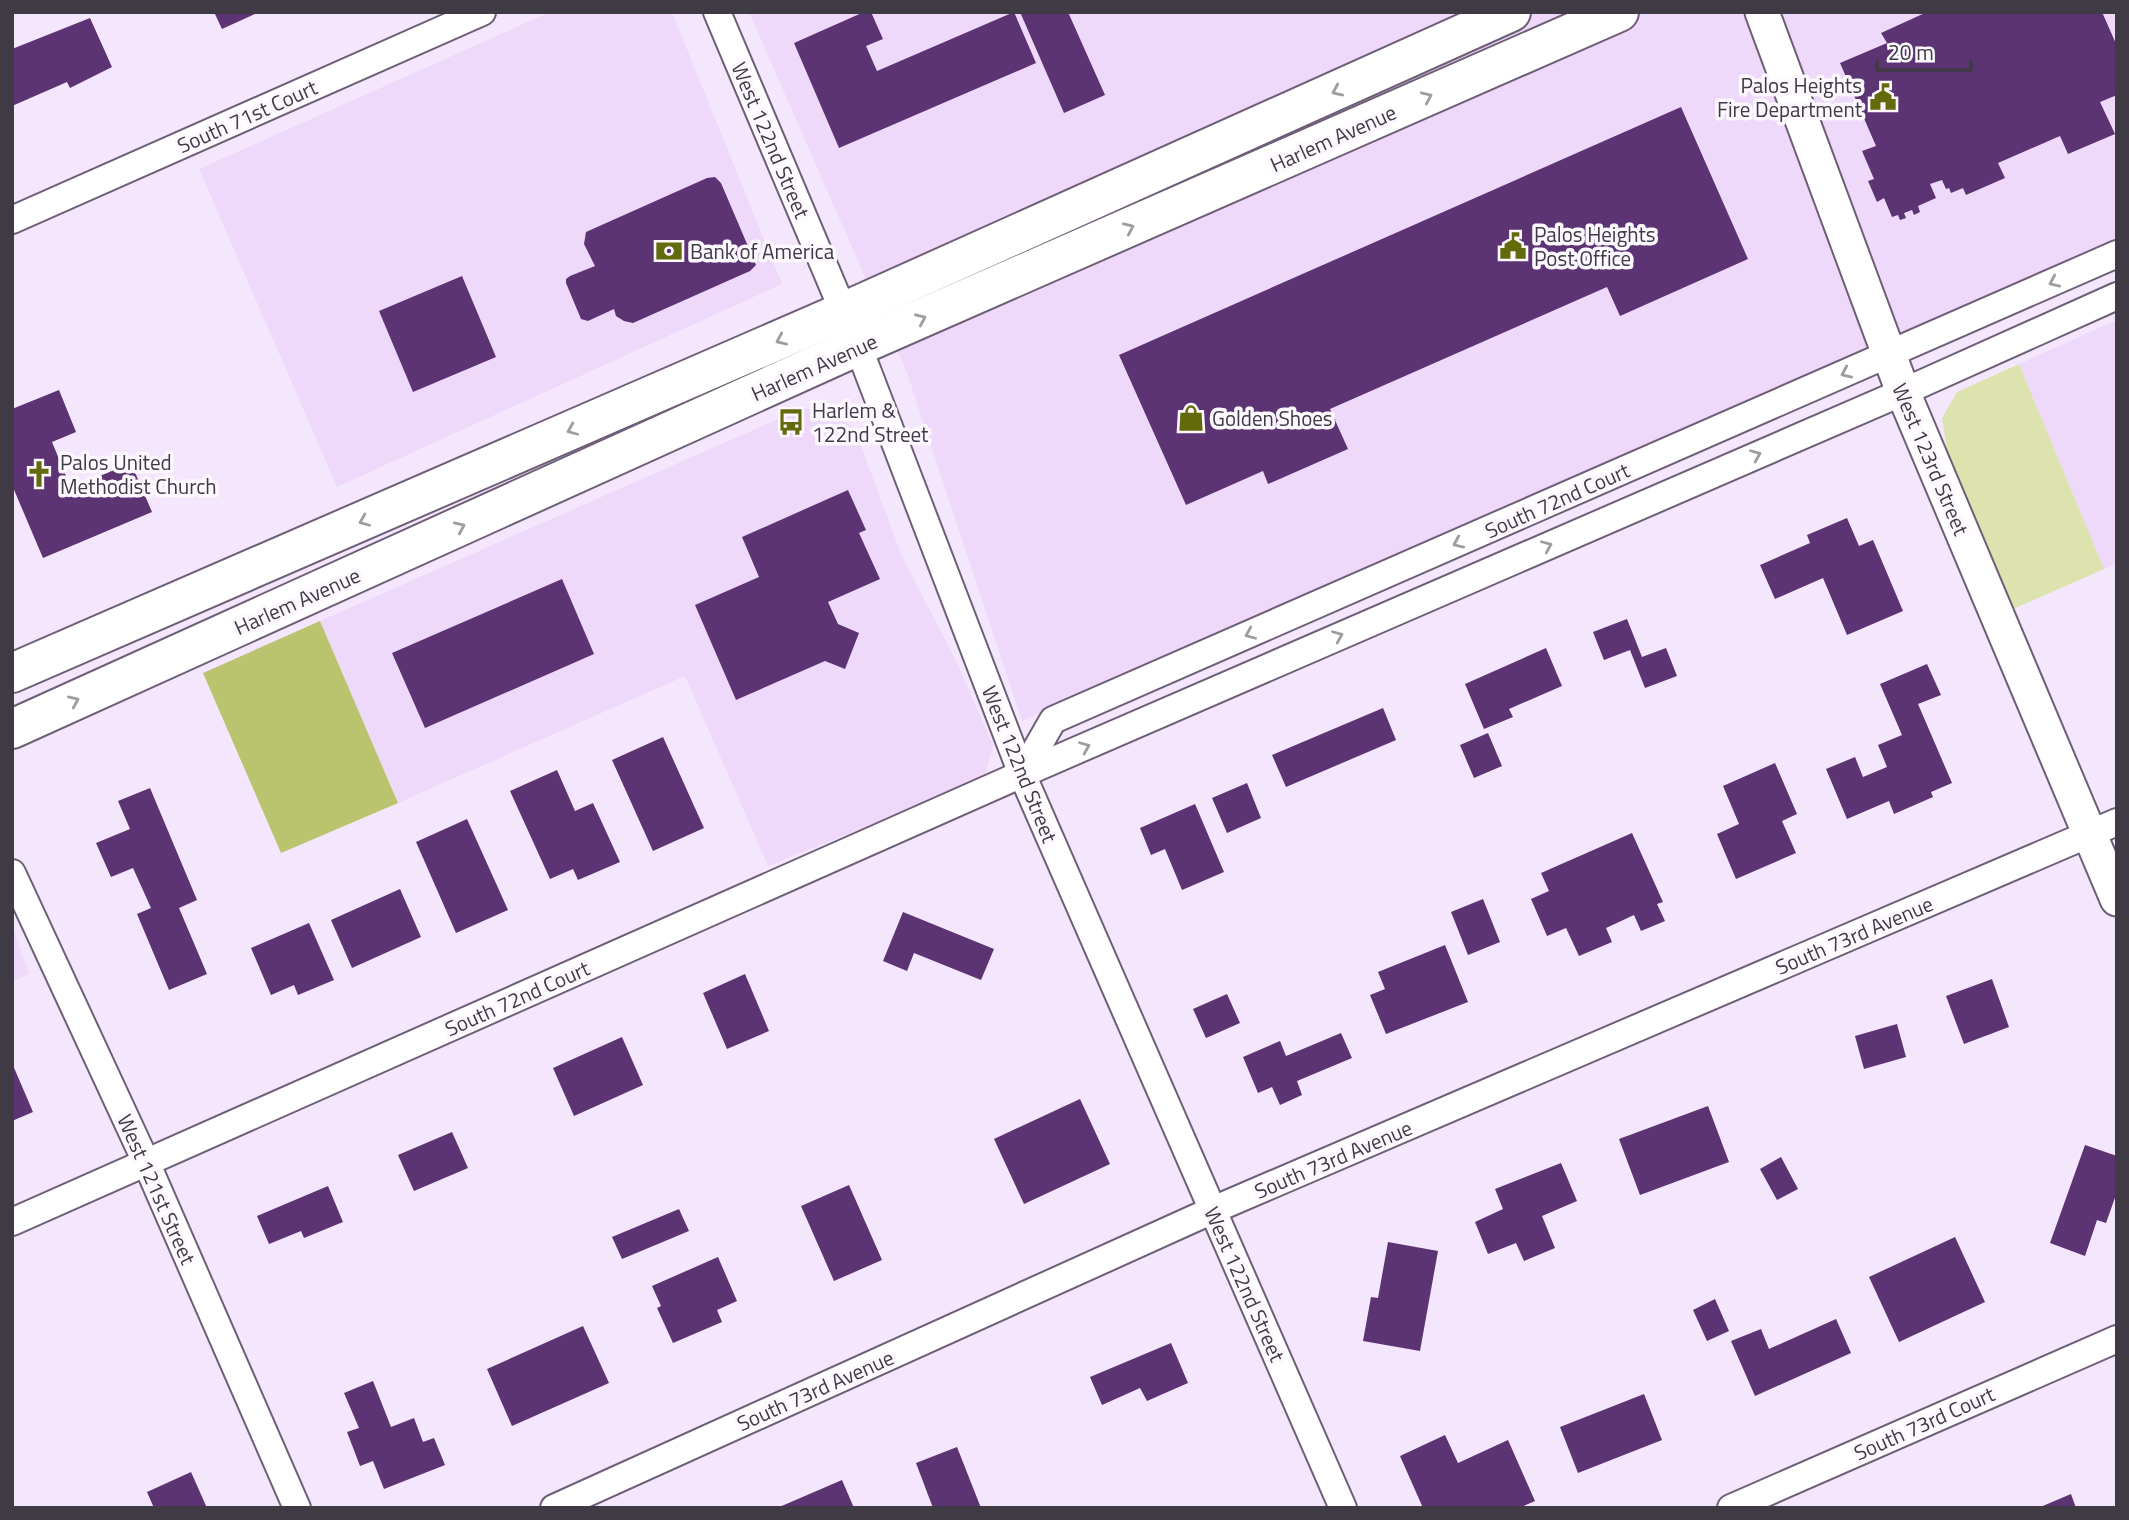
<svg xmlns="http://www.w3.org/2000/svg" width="2129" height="1520" viewBox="0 0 2129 1520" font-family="'Titillium Web',sans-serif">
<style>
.built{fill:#eed9fb}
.green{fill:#dce3ae}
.forest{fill:#bac36d}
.building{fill:#5c3373}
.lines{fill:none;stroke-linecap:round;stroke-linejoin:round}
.minor-casing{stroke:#6e5f77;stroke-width:30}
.tertiary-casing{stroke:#6e5f77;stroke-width:37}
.primary-casing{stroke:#6e5f77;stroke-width:42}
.minor{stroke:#fff;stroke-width:26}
.tertiary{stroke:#fff;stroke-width:33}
.primary{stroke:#fff;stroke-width:38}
.oneway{stroke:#a09ca2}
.labels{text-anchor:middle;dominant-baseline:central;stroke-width:7;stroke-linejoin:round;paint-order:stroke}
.poi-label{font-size:21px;fill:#403a45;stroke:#fcf8fe;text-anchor:start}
.street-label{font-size:21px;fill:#403a45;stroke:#fcf8fe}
</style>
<rect width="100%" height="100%" fill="#f4e7fd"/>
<g class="built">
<path d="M550,12H672L782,284L337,487L199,169Z"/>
<path d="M749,12H2117V240L1022,721L907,373Z"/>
<path d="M2117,320V563L2104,569L2019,364Z"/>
<path d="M803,408L825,411L854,427L901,554L956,661L993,745L984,779L768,866L685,676L398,803L320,621Z"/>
<path d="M12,925L29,974L12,982Z"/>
</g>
<path class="green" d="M2019,364L2104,569L2013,609L1949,462L1942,418L1957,392Z"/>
<path class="forest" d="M320,621L398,803L281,853L203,673Z"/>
<g class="building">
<path d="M214,12H259L222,29Z"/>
<path d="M864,12H871L883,39L866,46L877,71L1014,12L1036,63L839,148L794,43Z"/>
<path d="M1020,12H1068L1105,95L1064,113Z"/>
<path d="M1927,12H2102L2117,46V95L2100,102L2115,134L2068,154L2060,136L1998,163L2005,178L1966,195L1963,188L1951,193L1949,188L1946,189L1942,180L1930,184L1936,198L1918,206L1920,212L1914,215L1912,210L1904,213L1906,218L1900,220L1898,215L1892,217L1884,198L1877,202L1868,181L1874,179L1862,151L1876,146L1840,63L1887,43L1881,33Z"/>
<path d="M90,18L112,67L70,88L67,82L12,106V49Z"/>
<path d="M1681,107L1748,259L1620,316L1607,287L1330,409L1348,449L1268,484L1263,471L1186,505L1119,355Z"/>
<path d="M715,177L721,183L756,265L750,271L633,323L624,321L616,316L614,309L588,321L581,319L566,283V279L570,276L595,266L584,244L586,232L707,178Z"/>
<path d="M462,276L496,357L413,392L379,311Z"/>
<path d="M59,390L76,432L52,442L71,488L131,463L152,512L43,558L12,485V409Z"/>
<path d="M848,490L866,530L859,533L880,579L828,602L838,624L859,633L845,669L825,661L736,700L695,605L759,577L742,537Z"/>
<path d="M1847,518L1859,546L1873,540L1903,611L1847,635L1823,578L1775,599L1760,565L1810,543L1807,535Z"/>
<path d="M562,579L594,654L425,728L392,653Z"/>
<path d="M1627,619L1642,657L1666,648L1677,676L1645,688L1630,650L1604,660L1593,632Z"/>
<path d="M1546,648L1562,686L1509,709L1513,717L1484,729L1465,684Z"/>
<path d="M1927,664L1941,695L1918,704L1952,783L1931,792L1933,797L1894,814L1889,801L1847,819L1826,769L1855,757L1863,777L1887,767L1878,745L1902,735L1880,684Z"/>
<path d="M1383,708L1396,740L1286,787L1272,755Z"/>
<path d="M1488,733L1502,766L1474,778L1460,745Z"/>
<path d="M663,737L704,828L653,851L612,760Z"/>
<path d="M1775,763L1797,814L1782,821L1796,853L1736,879L1717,834L1739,824L1723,786Z"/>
<path d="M557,770L575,811L593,803L620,862L578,880L573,869L550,879L510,791Z"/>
<path d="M1247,783L1261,818L1227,833L1212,798Z"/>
<path d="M150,788L197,900L179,908L207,974L169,990L137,914L151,908L133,868L111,877L96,843L130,829L118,801Z"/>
<path d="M1195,804L1224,872L1182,890L1165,849L1151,855L1140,828Z"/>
<path d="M467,819L508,910L456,933L416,842Z"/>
<path d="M1632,833L1663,902L1657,904L1665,921L1641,931L1634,915L1606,928L1612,942L1579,956L1566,928L1547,936L1531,899L1549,891L1541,873Z"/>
<path d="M400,889L421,937L352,968L331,920Z"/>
<path d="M1483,899L1500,942L1468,955L1451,912Z"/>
<path d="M903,912L994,949L981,980L914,953L907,971L883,961Z"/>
<path d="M309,923L334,980L298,995L294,985L271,995L251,948Z"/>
<path d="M1445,945L1468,1002L1386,1034L1370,995L1385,989L1378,972Z"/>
<path d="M745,974L769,1031L727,1049L703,993Z"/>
<path d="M1992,979L2009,1027L1964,1044L1946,996Z"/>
<path d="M1227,994L1240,1023L1206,1038L1193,1009Z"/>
<path d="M1897,1024L1906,1057L1864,1069L1855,1036Z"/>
<path d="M1341,1033L1352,1058L1297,1081L1302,1095L1280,1105L1272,1087L1258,1093L1243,1057L1280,1041L1286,1056Z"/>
<path d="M622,1037L643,1085L574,1116L553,1068Z"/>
<path d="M12,1063L33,1112L12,1121Z"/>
<path d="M1080,1099L1110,1164L1024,1204L994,1139Z"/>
<path d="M1708,1106L1729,1162L1640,1195L1619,1139Z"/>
<path d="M452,1132L468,1168L414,1191L398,1155Z"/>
<path d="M2085,1145L2117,1156V1192L2106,1223L2097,1220L2085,1256L2050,1243Z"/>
<path d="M1781,1157L1798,1189L1777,1200L1760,1169Z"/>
<path d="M1561,1163L1577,1201L1542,1216L1555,1248L1524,1261L1516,1243L1488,1254L1475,1222L1503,1209L1495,1189Z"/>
<path d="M849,1185L882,1260L834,1281L801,1206Z"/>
<path d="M328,1186L343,1222L304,1238L301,1231L269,1244L257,1216Z"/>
<path d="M679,1209L689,1231L622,1259L612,1237Z"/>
<path d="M1955,1237L1985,1302L1899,1342L1869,1277Z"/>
<path d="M1388,1242L1438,1251L1420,1351L1363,1341L1371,1297L1378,1298Z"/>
<path d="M718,1257L737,1301L717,1310L722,1322L673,1343L657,1308L661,1306L652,1286Z"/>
<path d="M1715,1299L1729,1331L1707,1341L1693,1310Z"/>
<path d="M1836,1319L1851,1353L1755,1396L1731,1341L1761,1329L1769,1349Z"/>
<path d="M583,1326L609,1383L512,1426L487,1369Z"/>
<path d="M1171,1343L1188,1383L1147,1401L1140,1388L1102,1405L1090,1377Z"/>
<path d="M373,1381L391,1427L414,1418L423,1442L434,1438L445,1465L384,1489L373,1461L360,1466L347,1432L359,1428L344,1393Z"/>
<path d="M1644,1394L1662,1440L1578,1473L1560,1427Z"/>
<path d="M1445,1435L1458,1463L1508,1440L1535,1501L1519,1508H1423L1400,1456Z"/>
<path d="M957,1447L981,1508H933L916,1463Z"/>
<path d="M191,1472L207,1508H154L147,1492Z"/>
<path d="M842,1480L854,1508H777Z"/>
<path d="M2071,1494L2076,1508H2038Z"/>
</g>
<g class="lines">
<defs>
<g id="minor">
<path d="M717,12L858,346L1022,774L1343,1508"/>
<path d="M12,220L482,12"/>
<path d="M1022,774L1053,720L2117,254"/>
<path d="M12,873L146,1162L297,1508"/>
<path d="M12,1222L1022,774L1903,392L2117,296"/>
<path d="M554,1508L1213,1210L2117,822"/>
<path d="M1731,1508L2117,1339"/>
</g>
<path id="tertiary" d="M1762,12L1903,392L2117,899"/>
<g id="primary">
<path d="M12,673L843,312L1511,12"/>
<path d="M12,729L858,346L1619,12"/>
</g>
</defs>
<use href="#minor" class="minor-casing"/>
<use href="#tertiary" class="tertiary-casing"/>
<use href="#primary" class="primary-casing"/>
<use href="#minor" class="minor"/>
<use href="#tertiary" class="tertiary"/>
<use href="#primary" class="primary"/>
</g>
<defs><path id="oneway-chevron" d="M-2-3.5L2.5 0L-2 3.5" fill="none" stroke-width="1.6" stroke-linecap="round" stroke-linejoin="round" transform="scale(1.75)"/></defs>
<g class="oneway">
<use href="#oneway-chevron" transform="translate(1337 91) rotate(156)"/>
<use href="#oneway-chevron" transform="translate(1427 97) rotate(-24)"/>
<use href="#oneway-chevron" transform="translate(1129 228) rotate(-24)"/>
<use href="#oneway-chevron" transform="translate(2054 282) rotate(156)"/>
<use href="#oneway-chevron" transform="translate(921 319) rotate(-24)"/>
<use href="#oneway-chevron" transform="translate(781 340) rotate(156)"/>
<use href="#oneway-chevron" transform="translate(1846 373) rotate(156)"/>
<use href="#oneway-chevron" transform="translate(572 430) rotate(157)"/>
<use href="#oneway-chevron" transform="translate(1756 455) rotate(-23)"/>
<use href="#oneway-chevron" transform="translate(364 521) rotate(157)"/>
<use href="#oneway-chevron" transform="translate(460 527) rotate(-24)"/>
<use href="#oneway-chevron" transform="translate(1458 543) rotate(156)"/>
<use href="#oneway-chevron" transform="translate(1547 546) rotate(-23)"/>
<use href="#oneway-chevron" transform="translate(1250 634) rotate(157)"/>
<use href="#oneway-chevron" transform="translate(1338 636) rotate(-23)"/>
<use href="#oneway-chevron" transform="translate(74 701) rotate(-24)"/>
<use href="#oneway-chevron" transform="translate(1085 747) rotate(-23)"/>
</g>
<defs>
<symbol id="civic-bare" viewBox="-9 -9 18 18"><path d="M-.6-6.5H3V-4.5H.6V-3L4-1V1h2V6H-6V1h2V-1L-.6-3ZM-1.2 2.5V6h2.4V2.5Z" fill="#636a0c" stroke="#fcf8fe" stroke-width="2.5" paint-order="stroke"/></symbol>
<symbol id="bank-bare" viewBox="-9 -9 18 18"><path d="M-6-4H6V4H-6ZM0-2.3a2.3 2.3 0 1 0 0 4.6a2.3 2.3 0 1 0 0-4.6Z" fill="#636a0c" stroke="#fcf8fe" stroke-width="2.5" paint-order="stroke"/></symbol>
<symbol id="shop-bare" viewBox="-9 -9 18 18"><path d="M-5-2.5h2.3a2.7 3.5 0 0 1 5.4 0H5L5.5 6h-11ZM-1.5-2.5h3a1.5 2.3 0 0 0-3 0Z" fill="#636a0c" stroke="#fcf8fe" stroke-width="2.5" paint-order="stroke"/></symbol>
<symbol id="bus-bare" viewBox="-9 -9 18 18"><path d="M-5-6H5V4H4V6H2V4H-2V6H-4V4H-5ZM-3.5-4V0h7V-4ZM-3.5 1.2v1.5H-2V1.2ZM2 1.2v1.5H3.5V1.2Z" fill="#636a0c" stroke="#fcf8fe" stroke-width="2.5" paint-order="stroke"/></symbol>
<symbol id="church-bare" viewBox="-9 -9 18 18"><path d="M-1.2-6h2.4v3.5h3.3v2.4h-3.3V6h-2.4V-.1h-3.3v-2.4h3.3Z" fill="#636a0c" stroke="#fcf8fe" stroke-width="2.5" paint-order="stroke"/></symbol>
</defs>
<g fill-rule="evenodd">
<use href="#civic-bare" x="1864" y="78" width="38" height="38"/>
<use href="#civic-bare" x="1494" y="227" width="38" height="38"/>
<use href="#bank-bare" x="650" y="232" width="38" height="38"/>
<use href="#shop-bare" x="1172" y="399" width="38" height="38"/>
<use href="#bus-bare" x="772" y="403" width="38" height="38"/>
<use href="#church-bare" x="20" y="455" width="38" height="38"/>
</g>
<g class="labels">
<g class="poi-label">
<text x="1862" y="85" text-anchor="end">Palos Heights<tspan x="1862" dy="24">Fire Department</tspan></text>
<text x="1534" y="234">Palos Heights<tspan x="1534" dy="24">Post Office</tspan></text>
<text x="690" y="251">Bank of America</text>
<text x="812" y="410">Harlem &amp;<tspan x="812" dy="24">122nd Street</tspan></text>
<text x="1212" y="418">Golden Shoes</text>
<text x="60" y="462">Palos United<tspan x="60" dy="24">Methodist Church</tspan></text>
</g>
<g class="street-label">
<text transform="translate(247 116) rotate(-24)">South 71st Court</text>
<text transform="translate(1333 138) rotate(-24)">Harlem Avenue</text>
<text transform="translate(771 140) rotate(67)">West 122nd Street</text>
<text transform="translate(814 367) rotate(-24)">Harlem Avenue</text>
<text transform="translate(1931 459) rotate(67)">West 123rd Street</text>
<text transform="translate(1557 500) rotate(-24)">South 72nd Court</text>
<text transform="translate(297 601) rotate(-24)">Harlem Avenue</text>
<text transform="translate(1020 764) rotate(68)">West 122nd Street</text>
<text transform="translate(1854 935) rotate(-23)">South 73rd Avenue</text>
<text transform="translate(517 998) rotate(-24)">South 72nd Court</text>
<text transform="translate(1333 1159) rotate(-23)">South 73rd Avenue</text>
<text transform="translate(157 1189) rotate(66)">West 121st Street</text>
<text transform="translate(1245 1284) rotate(66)">West 122nd Street</text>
<text transform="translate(815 1390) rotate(-24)">South 73rd Avenue</text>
<text transform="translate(1924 1423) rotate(-24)">South 73rd Court</text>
</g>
</g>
<rect width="2129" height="1520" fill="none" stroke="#403a45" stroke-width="28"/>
<path d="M1877 60v10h94v-10" fill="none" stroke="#403a45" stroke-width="3.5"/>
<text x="1888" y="60" font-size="21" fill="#403a45" stroke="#fcf8fe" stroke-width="5" paint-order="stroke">20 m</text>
</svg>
